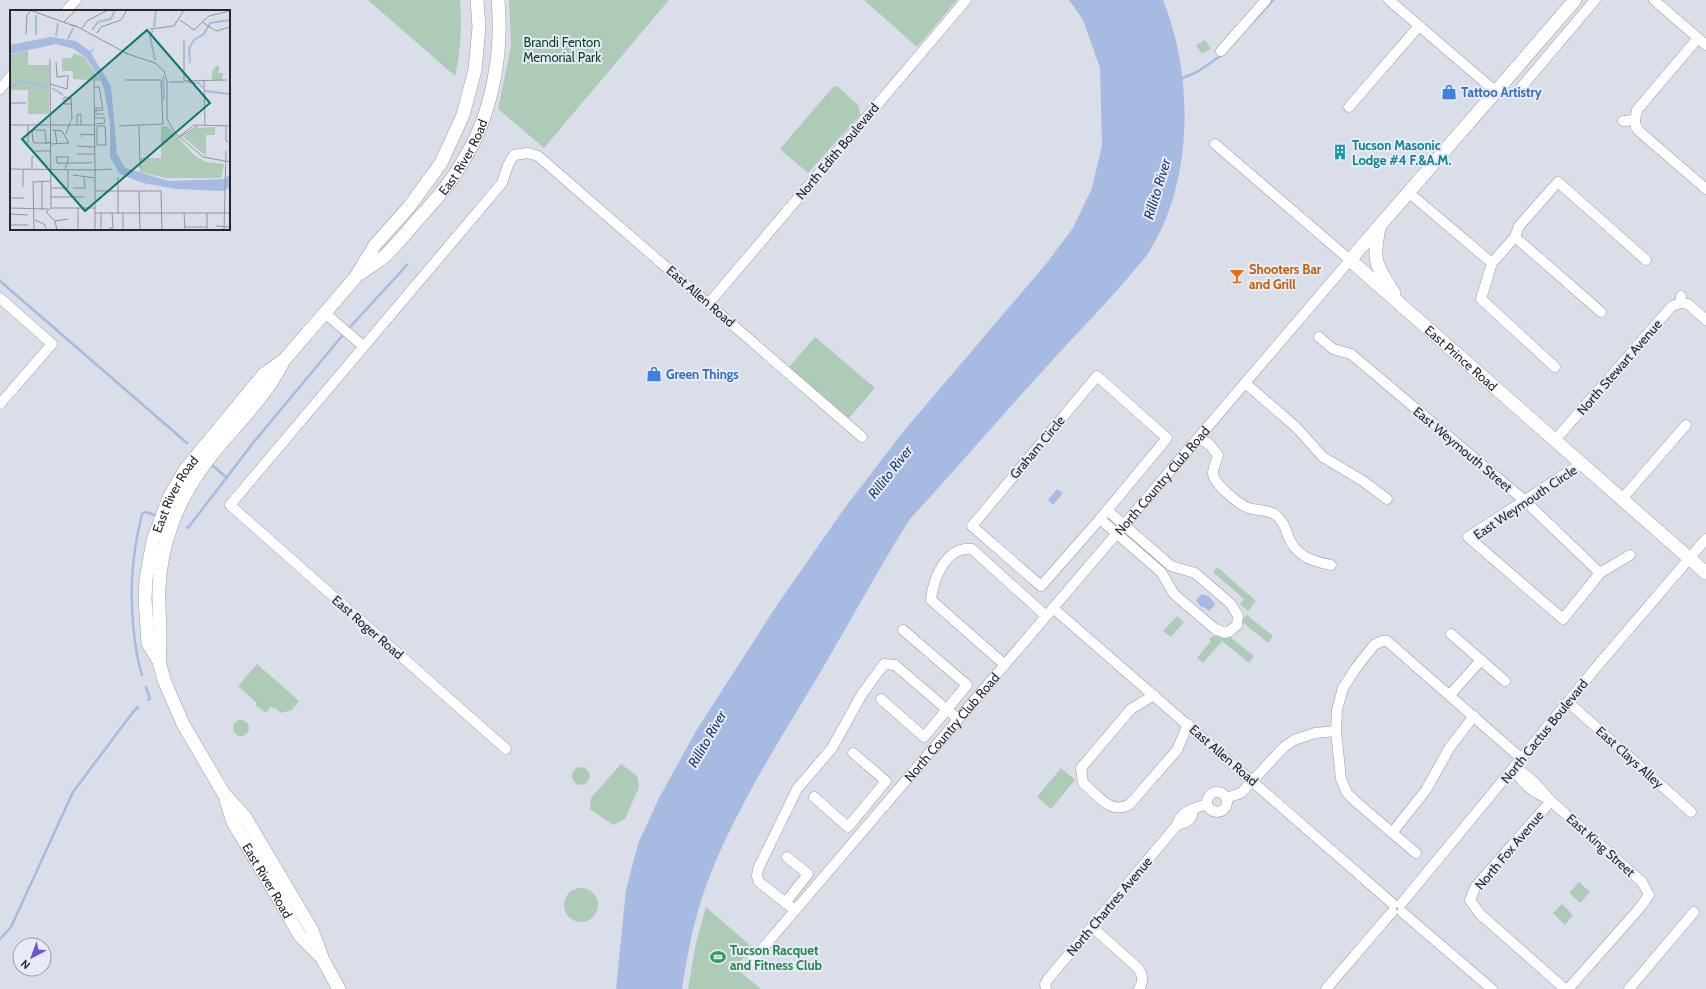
<svg xmlns="http://www.w3.org/2000/svg" width="1706" height="989" viewBox="0 0 1706 989" font-family="Cabin,sans-serif">
<style>
.green{fill:#aecbb8}
.water{fill:#a7bae1}
.lines{fill:none;stroke-linecap:round;stroke-linejoin:round}
.stream{stroke:#a7bae1;stroke-width:2.5}
.minor-casing{stroke:#979ca6;stroke-width:11}
.major-casing{stroke:#979ca6;stroke-width:14}
.minor{stroke:#fff;stroke-width:10}
.major{stroke:#fff;stroke-width:13}
.labels{text-anchor:middle;dominant-baseline:central;stroke-width:4;stroke-linejoin:round;paint-order:stroke}
.park-label{font-size:13px;fill:#0a3f24;stroke:#e6ebf7}
.shop-label{font-size:13px;font-weight:bold;fill:#366cbe;stroke:#e6ebf7;text-anchor:start}
.culture-label{font-size:13px;font-weight:bold;fill:#0d838f;stroke:#e6ebf7;text-anchor:start}
.street-label{font-size:13px;fill:#25272b;stroke:#e6ebf7}
.food-label{font-size:13px;font-weight:bold;fill:#c56008;stroke:#e6ebf7;text-anchor:start}
.leisure-label{font-size:13px;font-weight:bold;fill:#27864d;stroke:#e6ebf7;text-anchor:start}
.water-label{font-size:14px;font-style:italic;fill:#263c6e;stroke:#e6ebf7}
.inset-river{fill:none;stroke:#a7bae1;stroke-width:2}
.inset-road{fill:none;stroke:#91959d;stroke-width:1}
.view{fill:#0f766e;fill-opacity:0.15;stroke:#0f766e;stroke-width:2}
.inset-edge{fill:none;stroke:#25272b;stroke-width:2}
</style>
<rect width="100%" height="100%" fill="#d9dee9"/>
<g class="green">
<path d="M368,0H460C462,26 461,51 455,76Z"/>
<path d="M509,0H669L544,148L498,109L511,46Z"/>
<path d="M864,0H957L917,47Z"/>
<path d="M1205,40L1211,49L1202,54L1196,45Z"/>
<path d="M837,86L859,106L860,115L808,173L780,149L833,87Z"/>
<path d="M815,337L875,388L849,418L789,367Z"/>
<path d="M1217,567L1256,601L1248,611L1240,604L1244,599L1213,572Z"/>
<path d="M1247,615L1273,636L1268,643L1241,621Z"/>
<path d="M1177,616L1184,622L1171,637L1163,631Z"/>
<path d="M1213,636L1230,637L1254,656L1249,663L1222,641L1203,663L1197,658L1211,641L1209,639Z"/>
<path d="M257,664L299,701L292,710L281,713L277,709L270,707L266,713L255,705L257,703L238,686Z"/>
<circle cx="241" cy="728" r="8"/>
<path d="M621,764L637,776L639,787L625,819L613,825L590,809L591,798Z"/>
<circle cx="581" cy="776" r="9"/>
<path d="M1061,768L1075,780L1051,809L1037,797Z"/>
<path d="M1579,882L1590,892L1580,903L1569,893Z"/>
<circle cx="581" cy="905" r="17"/>
<path d="M1562,904L1573,915L1565,925L1553,913Z"/>
<path d="M706,907L752,947L735,968L761,989H688L696,943Z"/>
</g>
<g class="water">
<path d="M1069,0H1163C1194,76 1194,184 1147,255C1141,263 1133,271 1127,279C1102,308 1075,335 1049,364C1002,415 957,468 910,519C879,568 851,620 821,671C780,740 734,810 706,886C694,919 687,955 682,989H616L626,890L638,844L658,800L696,731L777,605L844,509L902,433L1046,264L1073,228L1092,188L1102,145L1100,68L1083,20Z"/>
<path d="M1057,489L1063,493L1053,505L1048,500Z"/>
<path d="M1202,594L1210,597L1215,605L1209,611L1206,608L1201,607L1196,600Z"/>
</g>
<g class="lines">
<g class="stream">
<path d="M1253,22L1273,0"/>
<path d="M1180,79L1197,72L1222,55"/>
<path d="M0,281L187,443"/>
<path d="M350,327L407,265"/>
<path d="M212,465L227,478"/>
<path d="M187,527L188,528L253,443L342,336"/>
<path d="M142,675C138,664 137,653 135,642C129,597 131,558 142,514L146,512L155,515"/>
<path d="M146,687L150,699L148,700"/>
<path d="M0,939L11,927L73,792L133,712L138,707"/>
</g>
<defs>
<g id="minor">
<path d="M1389,0L1495,91"/>
<path d="M1654,0L1706,45"/>
<path d="M66,11L76,0"/>
<path d="M1221,51L1266,0"/>
<path d="M0,89L11,76"/>
<path d="M1519,90L1595,0"/>
<path d="M1349,107L1419,26"/>
<path d="M1635,120L1637,110L1698,38"/>
<path d="M1623,121L1635,120L1636,127L1639,131L1706,189"/>
<path d="M1408,192L1492,263L1481,299L1555,367"/>
<path d="M1515,237L1601,312"/>
<path d="M1492,263L1515,237L1519,226L1558,182L1646,260"/>
<path d="M0,298L52,344L0,404"/>
<path d="M709,303L966,0"/>
<path d="M1681,303L1688,304L1706,320"/>
<path d="M325,313L363,346"/>
<path d="M1319,337L1333,349L1351,354L1524,500L1600,573L1563,619L1468,537L1582,463"/>
<path d="M1097,376L1167,438L1100,519L1041,586L972,526Z"/>
<path d="M1245,383L1296,427L1323,457L1363,481L1387,499"/>
<path d="M1198,438L1209,444L1218,455C1217,460 1213,468 1213,473C1213,483 1239,505 1249,508C1258,511 1267,509 1276,515C1283,521 1285,527 1288,536C1296,556 1311,561 1331,565"/>
<path d="M1555,440L1672,306L1681,303V296"/>
<path d="M1622,499L1686,425"/>
<path d="M1100,519L1161,572L1174,594L1215,629L1225,633L1230,631L1237,625L1238,616L1231,604L1195,573L1171,566L1107,510"/>
<path d="M1600,573L1630,555"/>
<path d="M1053,608L1393,904"/>
<path d="M1451,634L1505,681"/>
<path d="M1005,665L931,600C933,579 946,546 972,549L1046,616"/>
<path d="M1154,695L1131,709L1081,768L1083,783C1098,795 1111,816 1130,804L1177,750L1188,724"/>
<path d="M1450,695L1481,660"/>
<path d="M881,699L924,737L967,685L903,630"/>
<path d="M1568,702L1691,812"/>
<path d="M506,749L230,505L502,183L508,165L514,155L528,153L538,156L862,437"/>
<circle cx="1217" cy="802" r="10"/>
<path d="M814,797L848,827L886,781L853,753"/>
<path d="M1226,798L1241,793L1284,747L1294,740L1315,733L1336,731"/>
<path d="M1548,798C1534,794 1520,782 1514,768C1531,776 1539,788 1551,801L1642,882L1649,895L1638,910L1568,989"/>
<path d="M1551,801L1476,886L1470,900L1480,914L1565,989"/>
<path d="M1177,825C1186,823 1193,820 1193,810"/>
<path d="M1392,833L1426,790L1450,747L1474,716"/>
<path d="M1416,853L1356,802L1347,793L1341,779L1336,731L1337,710L1343,688L1356,668L1374,645L1382,641H1387L1522,759"/>
<path d="M785,903L808,874L787,857"/>
<path d="M1401,904L1599,664L1706,539"/>
<path d="M795,910L759,882L757,876L758,869L797,789L832,748L862,694L884,664L895,665L958,719"/>
<path d="M1402,912L1492,989"/>
<path d="M1092,927L1138,968C1143,975 1144,981 1139,989"/>
<path id="s1" d="M751,962L1350,260L1215,144"/>
<path d="M1046,989L1045,984L1048,979L1177,825C1181,810 1194,809 1207,804"/>
<path d="M1326,989L1392,912"/>
<path d="M1629,989L1694,912"/>
</g>
<g id="major">
<path id="s2" d="M1575,0L1350,260L1706,573"/>
<path d="M1379,228C1372,262 1376,265 1394,293"/>
<path id="s3" d="M361,273C369,267 378,262 386,255C397,244 408,231 418,219C435,201 451,183 463,161C492,115 503,54 498,0"/>
<path d="M159,661C162,637 158,613 159,589C160,545 178,500 204,465C229,430 264,401 283,362"/>
<path id="s4" d="M226,800L233,822L280,901L300,936L319,955"/>
<path id="s5" d="M339,989L323,960L312,930L245,817L224,794L183,724L164,680L159,661L148,643L145,599L146,579L153,541L159,524L170,496L185,470L264,374L284,360L355,278L375,245L409,207L441,163L463,115L475,70L479,27L477,0"/>
</g>
</defs>
<use href="#minor" class="minor-casing"/>
<use href="#major" class="major-casing"/>
<use href="#minor" class="minor"/>
<use href="#major" class="major"/>
</g>
<defs>
<symbol id="shop-bare" viewBox="-9 -9 18 18"><path d="M-5-2.5h2.3a2.7 3.5 0 0 1 5.4 0H5L5.5 6h-11ZM-1.5-2.5h3a1.5 2.3 0 0 0-3 0Z" fill="#3f7fe0" stroke="#e6ebf7" stroke-width="2.5" paint-order="stroke"/></symbol>
<symbol id="building-bare" viewBox="-9 -9 18 18"><path d="M-4-6H4V6H1V3H-1V6H-4ZM-2.5-4.3h1.7v1.8h-1.7ZM.8-4.3h1.7v1.8H.8ZM-2.5-1h1.7V.8h-1.7ZM.8-1h1.7V.8H.8Z" fill="#0f9aa8" stroke="#e6ebf7" stroke-width="2.5" paint-order="stroke"/></symbol>
<symbol id="bar-bare" viewBox="-9 -9 18 18"><path d="M-6-5H6L.8 .8V4.5H3.5V6h-7V4.5H-.8V.8Z" fill="#e8710a" stroke="#e6ebf7" stroke-width="2.5" paint-order="stroke"/></symbol>
<symbol id="stadium-bare" viewBox="-9 -9 18 18"><path d="M0-5a6.5 5 0 1 0 0 10a6.5 5 0 1 0 0-10ZM-3.5-1.8h7v3.6h-7Z" fill="#2e9e5b" stroke="#e6ebf7" stroke-width="2.5" paint-order="stroke"/></symbol>
</defs>
<g fill-rule="evenodd">
<use href="#shop-bare" x="1438" y="81" width="22" height="22"/>
<use href="#building-bare" x="1329" y="141" width="22" height="22"/>
<use href="#bar-bare" x="1226" y="265" width="22" height="22"/>
<use href="#shop-bare" x="643" y="363" width="22" height="22"/>
<use href="#stadium-bare" x="707" y="946" width="22" height="22"/>
</g>
<g class="labels">
<g class="park-label">
<text x="562" y="42">Brandi Fenton<tspan x="562" dy="15">Memorial Park</tspan></text>
</g>
<g class="shop-label">
<text x="1461" y="92">Tattoo Artistry</text>
<text x="666" y="374">Green Things</text>
</g>
<g class="culture-label">
<text x="1352" y="145">Tucson Masonic<tspan x="1352" dy="15">Lodge #4 F.&amp;A.M.</tspan></text>
</g>
<g class="street-label">
<text transform="translate(837 151) rotate(-50)">North Edith Boulevard</text>
<text stroke="none"><textPath href="#s3" startOffset="156">East River Road</textPath></text>
<text transform="translate(701 296) rotate(41)">East Allen Road</text>
<text stroke="none"><textPath href="#s2" startOffset="492">East Prince Road</textPath></text>
<text transform="translate(1619 367) rotate(-49)">North Stewart Avenue</text>
<text transform="translate(1037 447) rotate(-50)">Graham Circle</text>
<text transform="translate(1463 449) rotate(40)">East Weymouth Street</text>
<text stroke="none"><textPath href="#s1" startOffset="633">North Country Club Road</textPath></text>
<text stroke="none"><textPath href="#s5" startOffset="552">East River Road</textPath></text>
<text transform="translate(1525 502) rotate(-34)">East Weymouth Circle</text>
<text transform="translate(368 627) rotate(41)">East Roger Road</text>
<text stroke="none"><textPath href="#s1" startOffset="309">North Country Club Road</textPath></text>
<text transform="translate(1544 731) rotate(-51)">North Cactus Boulevard</text>
<text transform="translate(1224 755) rotate(41)">East Allen Road</text>
<text transform="translate(1630 757) rotate(42)">East Clays Alley</text>
<text transform="translate(1601 845) rotate(42)">East King Street</text>
<text transform="translate(1509 850) rotate(-50)">North Fox Avenue</text>
<text stroke="none"><textPath href="#s4" startOffset="91">East River Road</textPath></text>
<text transform="translate(1109 906) rotate(-50)">North Chartres Avenue</text>
</g>
<g class="food-label">
<text x="1249" y="269">Shooters Bar<tspan x="1249" dy="15">and Grill</tspan></text>
</g>
<g class="leisure-label">
<text x="730" y="950">Tucson Racquet<tspan x="730" dy="15">and Fitness Club</tspan></text>
</g>
<g class="water-label">
<text transform="translate(1157 189) rotate(-73)">Rillito River</text>
<text transform="translate(890 472) rotate(-52)">Rillito River</text>
<text transform="translate(707 739) rotate(-60)">Rillito River</text>
</g>
</g>
<g transform="translate(10 10)">
<rect width="220" height="220" fill="#d9dee9"/>
<path d="M18,40V55H39V104H18V80H0V45ZM64,43L74,47L91,71L63,69V61H52V48H62ZM206,56H209V63H213L212,70H202V62ZM151,116H157L185,146L196,152L214,154L211,168H156L130,162V148H151ZM205,117V125H196V146L173,127L186,118Z" fill="#aecbb8"/>
<path d="M41,27L66,31L80,41L85,37L81,43L101,76L107,144L115,158L159,171L213,169L220,165V177L212,181L166,179L133,173L110,164L100,147V113L94,79L89,67L76,48L64,39L46,34L0,44V35Z" fill="#a7bae1"/>
<path class="inset-river" d="M26,5V25M144,17L146,0M82,20L88,12L101,9L105,0M143,20L140,26L145,50M46,26L48,13M58,29L63,18M180,53L179,38L184,30L194,24L200,13L220,10M153,66L154,90M159,72H174M177,72L189,73L193,78M0,78L9,71L39,77M42,78L53,85M195,81L220,84"/>
<path class="inset-road" d="M20,0L64,16H66L59,14M170,10L184,20L199,6L220,1M54,12L66,0M192,12L206,21L220,17M66,16L118,44M72,18L77,11L98,0M140,19L164,16L174,0M89,20L87,23L91,17L111,10L117,0M16,24L17,5L21,1M174,29V71L217,70M115,43L145,53L154,61L157,71V109L165,123L193,147L220,152M40,49L41,198M46,52L47,67L56,66M84,70L85,160L102,159M194,71L195,115M40,74L57,79L58,65M84,77H89L93,100L84,101M0,93H16M91,98H86V104H94M84,108H94L95,113L84,114M61,111L62,109L61,88L54,87V94H61M0,115H39M18,115V134M41,115H84M67,115V105L71,104V115M87,116H95L96,135H87ZM109,116L153,114L151,70H115M129,116L130,158M216,116V130L218,132L216,131M45,120L47,134M56,124L60,112M71,127V124L85,125M170,127L188,116M167,128L184,115L220,116M36,133L35,120H22L23,132L24,133H36L40,132V133H36M40,134L59,133L52,121L42,120M67,136L85,137M25,141H41M67,144H85M0,159L85,160V220M22,159V147H24M55,159L59,147H46L47,153H79L82,152M63,165L85,168M108,167V203M23,171L24,220M32,171V200M24,172L41,171M13,177V159M41,178H58M58,178V159M63,178H75L74,168M85,181H151L152,220M129,181L130,220M41,187H74M0,188H14M0,198L38,199M68,198V220M36,202L41,198H85M36,202L45,211L47,220M85,203H220M91,203V220M113,203V220M174,203L175,220M197,203V220M0,204L18,205M25,210L34,214L37,220M45,211L58,209M0,215H18M206,216L220,217M175,217H197M99,218H103L102,203M214,220L216,141"/>
<path class="view" d="M137,20L200,93L75,201L12,129Z"/>
<rect width="220" height="220" class="inset-edge"/>
</g>
<g transform="translate(32 957) rotate(221)"><circle r="19" fill="#e6ebf7" stroke="#999da5"/>
<path d="M0-3L7 15L0 10L-7 15Z" fill="#7154cd"/>
<text y="-6" font-size="11" font-weight="bold" text-anchor="middle" fill="#25272b">N</text>
</g>
</svg>
